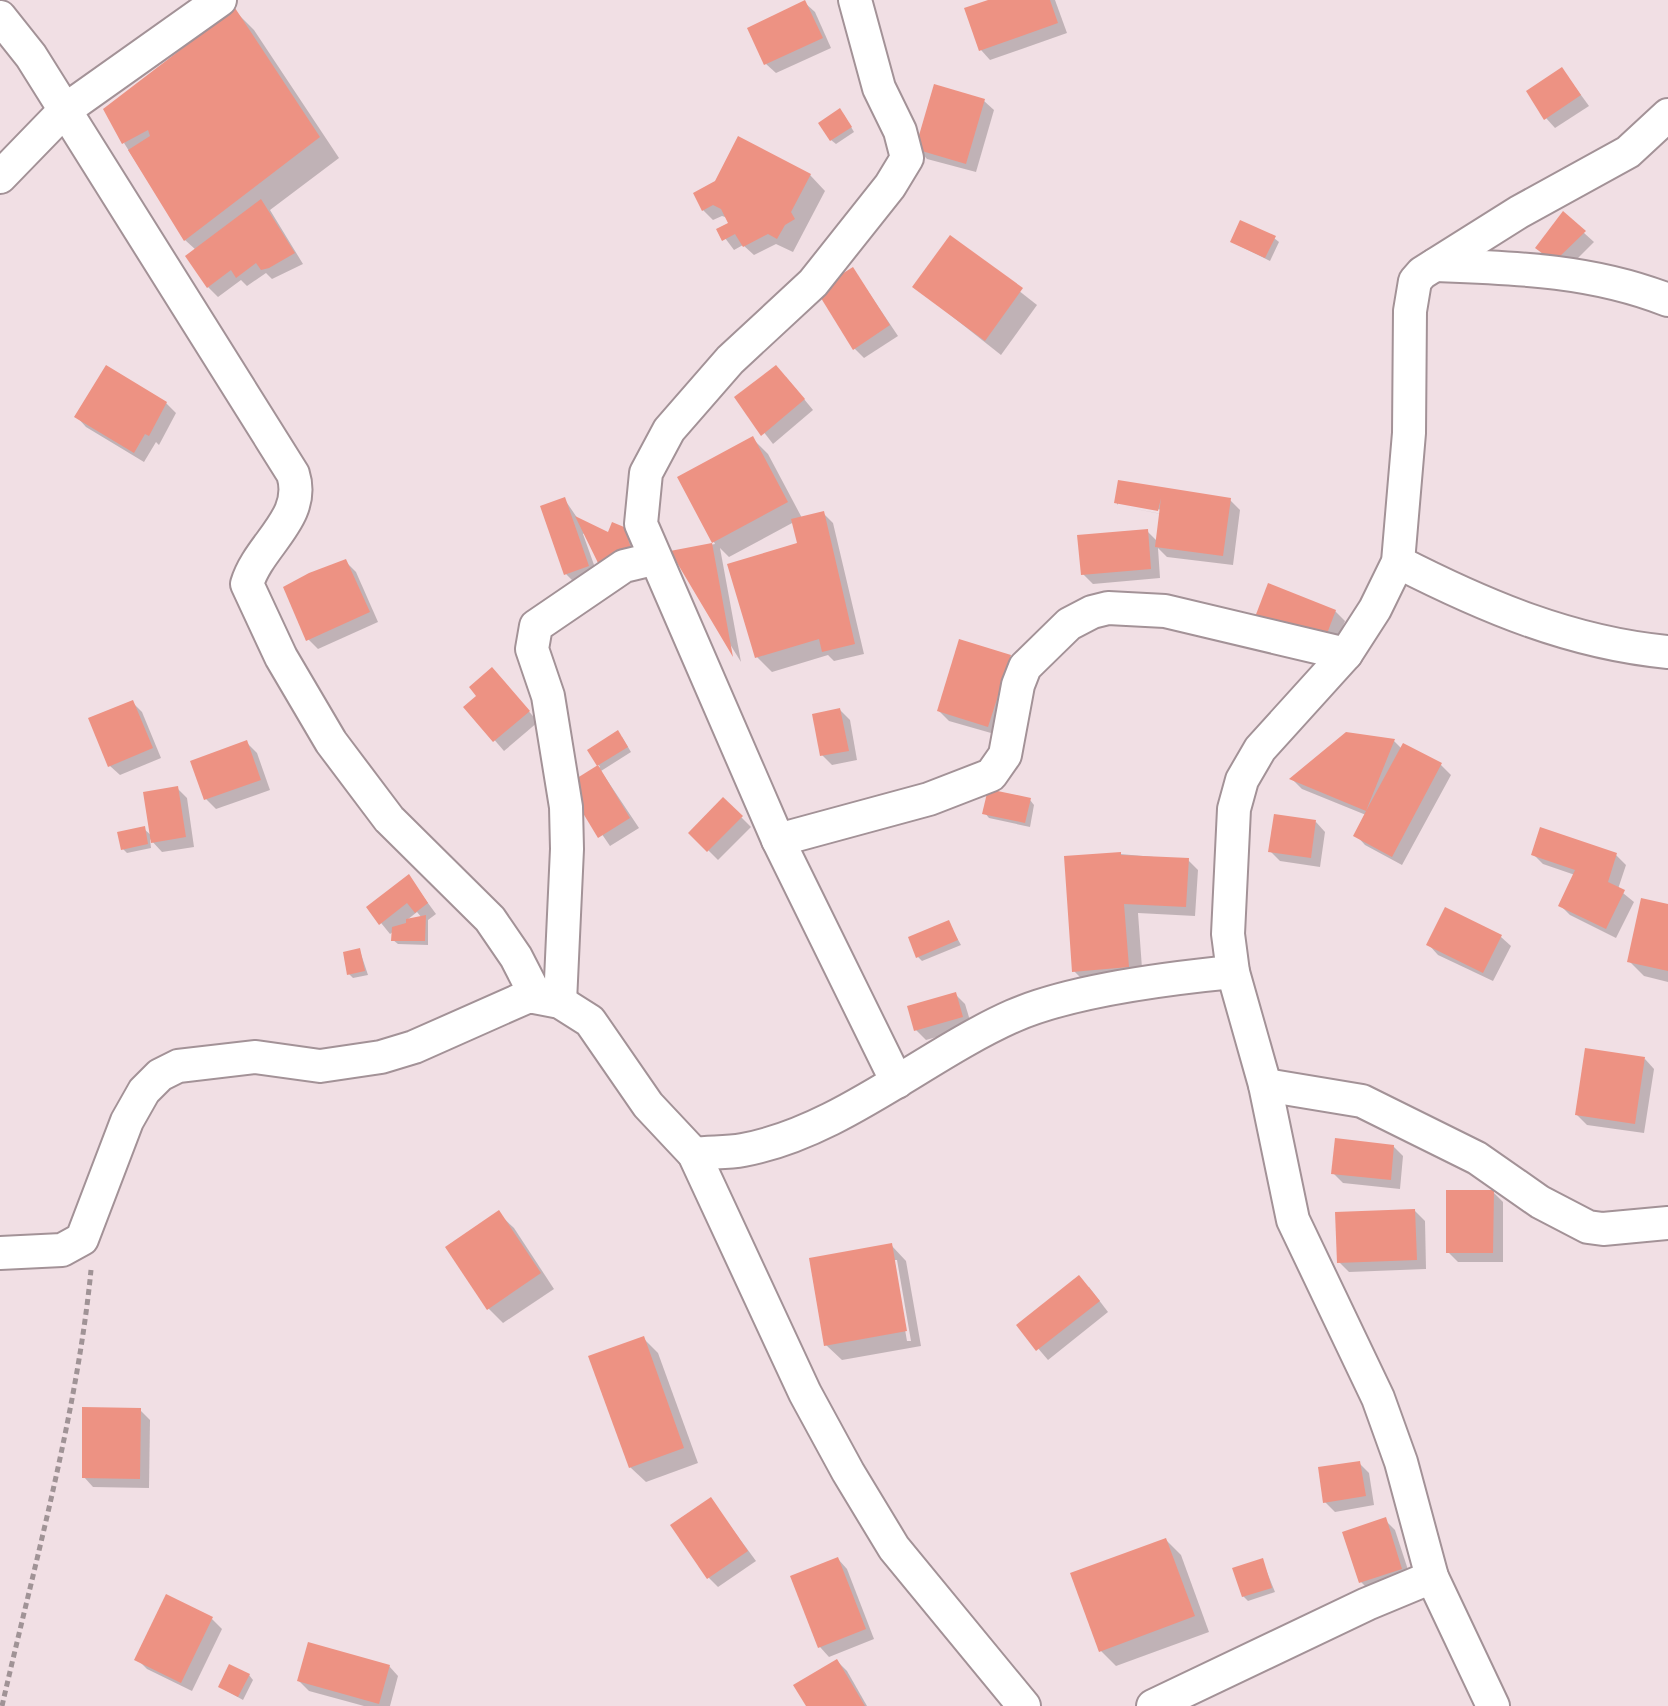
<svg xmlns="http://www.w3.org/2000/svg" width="1668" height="1706" viewBox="0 0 1668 1706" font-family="'Alegreya Sans',sans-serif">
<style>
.shadow{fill:#0003;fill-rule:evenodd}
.building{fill:#ed9283}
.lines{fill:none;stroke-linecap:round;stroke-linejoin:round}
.minor-casing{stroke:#a39297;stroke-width:36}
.path{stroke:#a09396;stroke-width:5;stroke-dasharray:6 4;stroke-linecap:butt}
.minor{stroke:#fff;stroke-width:32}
</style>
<rect width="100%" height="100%" fill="#f1dfe4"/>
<g class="shadow">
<path d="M994,0H1055L1067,33L990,60L981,50Z"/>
<path d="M805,3L815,12L831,48L776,73L766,64Z"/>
<path d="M234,10L254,30L339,158L270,210L303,264L272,279L266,273L247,286L241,280L218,297L208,287L196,250L185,240L124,143Z"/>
<path d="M1562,69L1589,106L1555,128L1546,118Z"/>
<path d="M984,101L994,110L976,172L927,159L918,149Z"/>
<path d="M844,115L854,132L836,144L831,140Z"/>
<path d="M810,175L825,191L793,252L776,244L754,255L743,245L734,250L719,230L730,224L728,218L722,216L713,220L703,210L716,183Z"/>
<path d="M1563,214L1594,242L1565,271L1548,258Z"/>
<path d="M951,237L1037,305L1001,355L915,287Z"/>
<path d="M1274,238L1279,242L1270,261L1232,242Z"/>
<path d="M853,269L898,336L864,358L854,348Z"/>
<path d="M786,377L813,410L773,444L737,397Z"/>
<path d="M166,403L176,413L159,445L156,442L144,462L86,427L77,417Z"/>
<path d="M753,439L768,454L802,518L823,513L833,523L864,654L834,661L828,655L772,672L757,657L802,551L794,522L729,557L720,548L741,662L673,552L715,544L680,478Z"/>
<path d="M1120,483L1230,500L1240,510L1233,565L1167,557L1158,548L1160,578L1093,584L1083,574L1147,531L1157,541L1161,514L1120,506L1167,515L1168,511L1118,502V505L1116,502Z"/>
<path d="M565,500L578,519L610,535L623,528L633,539L641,564L586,532L583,534L598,576L576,584L566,574Z"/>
<path d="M346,562L356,572L378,622L318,649L308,639Z"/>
<path d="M1335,611L1345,621L1333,652L1267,626Z"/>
<path d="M1010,657L1019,667L998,735L949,721L939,711Z"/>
<path d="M502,680L538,722L504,751L466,707Z"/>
<path d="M132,702L142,712L161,758L120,775L110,766Z"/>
<path d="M840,710L850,720L857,760L832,765L822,755Z"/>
<path d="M1347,734L1394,741L1402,749L1404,745L1441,765L1451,775L1402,865L1365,845L1356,835L1366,815L1302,789L1292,779Z"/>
<path d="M622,737L631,752L601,771L639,828L610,846L569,786L600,767L589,751Z"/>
<path d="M247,743L257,753L270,790L216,809L206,799Z"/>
<path d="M177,788L187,798L194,847L162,852L150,839L151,848L127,853L123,849L144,829L152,836Z"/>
<path d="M723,799L751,827L718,860L691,833Z"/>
<path d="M1030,800L1034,805L1030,827L989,818L985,813Z"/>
<path d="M1316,822L1325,832L1320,867L1280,861L1270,851Z"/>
<path d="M1120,854L1188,860L1198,870L1195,916L1138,913L1143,982L1089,986L1074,971Z"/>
<path d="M1533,854L1616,855L1626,865L1618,889L1634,902L1616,938L1570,915L1560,905L1575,875L1543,864Z"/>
<path d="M409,877L436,914L428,920V945L398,944L393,940L394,931L390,934L369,908ZM417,912L422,918L407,920Z"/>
<path d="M1668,906V982L1644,976L1629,961Z"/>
<path d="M948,922L961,945L922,961L918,957Z"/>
<path d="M1501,937L1511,946L1493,981L1438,955L1429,945Z"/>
<path d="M360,951L368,975L353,978L349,974Z"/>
<path d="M955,994L965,1004L972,1027L926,1040L916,1030Z"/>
<path d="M1645,1059L1654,1069L1644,1133L1587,1125L1577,1115Z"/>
<path d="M1393,1146L1403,1156L1400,1189L1343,1183L1333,1173Z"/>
<path d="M1493,1192L1503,1202V1262H1458L1448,1252Z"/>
<path d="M1415,1211L1425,1221L1426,1269L1349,1272L1339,1262Z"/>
<path d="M498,1213L514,1228L554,1289L503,1323L488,1308Z"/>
<path d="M891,1245L906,1261L921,1346L842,1360L826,1345ZM893,1260H897L911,1341H907Z"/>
<path d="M1089,1287L1108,1312L1048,1360L1019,1326Z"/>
<path d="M643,1338L658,1353L698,1463L646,1482L630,1467Z"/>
<path d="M140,1410L150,1420L149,1488L93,1487L84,1477Z"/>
<path d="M1359,1463L1369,1473L1374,1505L1335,1512L1325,1502Z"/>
<path d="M711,1500L756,1561L718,1587L709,1578Z"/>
<path d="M1385,1520L1395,1530L1411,1579L1371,1592L1361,1582Z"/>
<path d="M1166,1540L1181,1555L1209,1632L1116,1666L1101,1651Z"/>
<path d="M838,1559L847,1569L874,1639L829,1657L820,1647Z"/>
<path d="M1262,1560L1275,1592L1248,1601L1243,1596Z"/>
<path d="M212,1619L222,1629L192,1691L147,1669L137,1659Z"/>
<path d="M837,1661L847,1671L867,1706H808Z"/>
<path d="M389,1666L398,1676L390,1706H364L309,1691L299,1681Z"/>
<path d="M249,1675L253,1680L243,1700L220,1687Z"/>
</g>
<g class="building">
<path d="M805,0L823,38L764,65L747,28Z"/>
<path d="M988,0H1050L1058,23L979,51L964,8Z"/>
<path d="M235,8L320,137L184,241L128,150L150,136L148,130L122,144L103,109Z"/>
<path d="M1562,67L1581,95L1544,120L1526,91Z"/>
<path d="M934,84L985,99L966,164L915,149Z"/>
<path d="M840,108L852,127L830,141L818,123Z"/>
<path d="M738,136L811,174L791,212L795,219L785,225L777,239L768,234L743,247L735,234L722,241L716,229L728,223L721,209L713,205L702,211L693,193L715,181Z"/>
<path d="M261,199L295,253L269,268L261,270L256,263L236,278L231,270L207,288L185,256Z"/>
<path d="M1563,211L1586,231L1554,262L1535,248Z"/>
<path d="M1240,220L1276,236L1265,258L1230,242Z"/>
<path d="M950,235L1023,288L985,341L912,287Z"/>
<path d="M853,267L890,325L853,350L816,290Z"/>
<path d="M106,365L167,402L149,436L145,434L134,453L74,417Z"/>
<path d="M776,365L805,399L761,436L734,397Z"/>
<path d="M753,436L788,502L712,543L733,657L670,551L712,543L677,477Z"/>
<path d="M1118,480L1231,498L1223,556L1155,547L1161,498L1158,511L1114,503Z"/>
<path d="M565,497L589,566L564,575L540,506Z"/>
<path d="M824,511L855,644L822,652L819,639L755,658L727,564L797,543L791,519Z"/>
<path d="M575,516L608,532L612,522L624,527L633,554L600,567Z"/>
<path d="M1148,529L1151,569L1081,575L1077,535Z"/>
<path d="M346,559L370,612L306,641L283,587L309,573Z"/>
<path d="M1268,583L1336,610L1323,644L1255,617Z"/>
<path d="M959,639L1011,655L988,727L937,711Z"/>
<path d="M492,667L530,711L493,742L463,707L476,696L469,687Z"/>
<path d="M133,700L153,748L108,767L88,718Z"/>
<path d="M840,708L849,751L820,756L812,714Z"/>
<path d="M618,730L628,747L597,766L587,750Z"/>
<path d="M1346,732L1395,739L1366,811L1403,743L1442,763L1392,857L1353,836L1366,811L1289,779Z"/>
<path d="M247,740L261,780L204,800L190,761Z"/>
<path d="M598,765L630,818L598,838L566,785Z"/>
<path d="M178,786L186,837L151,843L143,792Z"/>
<path d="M988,789L1031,798L1025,823L982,814Z"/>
<path d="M723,797L743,816L707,852L688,833Z"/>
<path d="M1274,814L1316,820L1311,858L1268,852Z"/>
<path d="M145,826L148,844L121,850L117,832Z"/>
<path d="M1540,827L1617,853L1608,882L1625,890L1606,929L1558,906L1575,870L1531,855Z"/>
<path d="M1121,852V855L1189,858L1186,907L1124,904L1129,967L1072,972L1064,856Z"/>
<path d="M409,874L428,903L415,913L407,903L379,925L366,907Z"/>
<path d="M1641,898L1668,904V971L1627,962Z"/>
<path d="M1445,907L1502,935L1483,973L1426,945Z"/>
<path d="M426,915L425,941H391L392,927L406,923V919Z"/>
<path d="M949,920L958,940L916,958L908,937Z"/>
<path d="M360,948L365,971L347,975L343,952Z"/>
<path d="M956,992L963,1017L914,1031L907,1006Z"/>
<path d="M1585,1048L1645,1057L1635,1124L1575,1115Z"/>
<path d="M1335,1138L1394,1145L1391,1180L1331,1174Z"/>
<path d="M1446,1190H1494L1493,1253H1446Z"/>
<path d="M1415,1209L1417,1260L1337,1263L1335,1212Z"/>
<path d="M499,1210L541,1273L487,1310L445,1247Z"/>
<path d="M892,1243L907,1331L824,1346L809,1258Z"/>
<path d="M1079,1275L1100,1301L1036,1351L1016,1325Z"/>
<path d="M644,1336L684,1448L629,1468L588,1356Z"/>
<path d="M82,1407L141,1408L140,1479L82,1478Z"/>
<path d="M1360,1461L1366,1496L1323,1503L1318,1467Z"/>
<path d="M711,1497L748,1551L707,1579L670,1525Z"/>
<path d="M1386,1517L1402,1569L1359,1583L1342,1532Z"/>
<path d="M1166,1538L1195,1616L1099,1652L1070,1573Z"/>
<path d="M838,1557L866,1629L818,1648L790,1576Z"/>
<path d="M1263,1558L1272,1588L1242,1597L1232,1568Z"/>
<path d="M166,1594L213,1617L181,1683L134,1660Z"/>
<path d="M308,1642L390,1665L379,1704L297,1681Z"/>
<path d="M837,1659L865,1706H806L793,1685Z"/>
<path d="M229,1664L250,1674L238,1697L218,1687Z"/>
</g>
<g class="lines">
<defs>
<g id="minor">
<path d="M855,0L879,88L900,131L907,158L890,186L813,283L730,360L669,430L646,473L641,524L778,840L897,1082"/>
<path d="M0,17L31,56L293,474C307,518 259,544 247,584L281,657L331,742L389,819L490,919L516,957L536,996"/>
<path d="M0,177L65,110L220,0"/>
<path d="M1435,265C1516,268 1592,270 1668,300"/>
<path d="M1398,562C1484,606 1571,643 1668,652"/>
<path d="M778,840L929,799L991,775L1005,755L1018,685L1025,667L1069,624L1092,612L1108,608L1165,611L1346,654"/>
<path d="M560,1002L567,849L566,807L548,696L532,649L536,626L624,566L653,559"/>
<path d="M1265,1085L1362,1101L1477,1158L1540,1202L1588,1227L1603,1229L1668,1223"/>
<path d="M694,1154C710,1152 727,1153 743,1150C840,1132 925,1055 1013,1016C1070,991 1171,978 1233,972"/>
<path d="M0,1253L62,1250L82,1239L127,1121L144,1091L160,1075L178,1066L256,1057L320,1066L381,1057L414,1047L529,996L560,1002L590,1021L648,1105L694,1154L805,1393L848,1472L894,1548L1024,1706"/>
<path d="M1153,1706L1367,1604L1432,1577"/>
<path d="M1493,1706L1432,1577L1401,1462L1378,1398L1293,1220L1265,1085L1233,972L1228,934L1234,809L1242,780L1260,749L1346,654L1375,609L1398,562L1409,433L1410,311L1415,281L1422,273L1519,212L1628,152L1668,115"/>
</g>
</defs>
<use href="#minor" class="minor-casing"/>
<path class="path" d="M2,1706C34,1566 77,1413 91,1270"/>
<use href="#minor" class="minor"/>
</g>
</svg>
